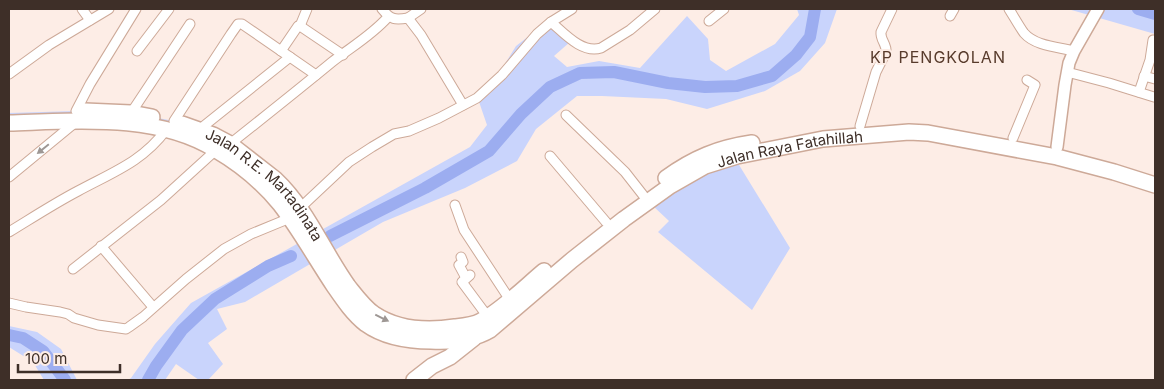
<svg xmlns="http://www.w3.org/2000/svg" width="1164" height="389" viewBox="0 0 1164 389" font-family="Inter,sans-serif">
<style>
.green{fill:#c9d4fc}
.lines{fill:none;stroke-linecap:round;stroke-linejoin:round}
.river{stroke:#9cadf0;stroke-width:12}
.street-casing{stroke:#cda998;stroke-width:11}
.secondary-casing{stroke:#cda998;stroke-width:14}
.highway-casing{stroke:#cda998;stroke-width:18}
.street{stroke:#fff;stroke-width:9}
.secondary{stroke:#fff;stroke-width:11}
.highway{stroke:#fff;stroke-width:15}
.oneway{fill:#9e9794}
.labels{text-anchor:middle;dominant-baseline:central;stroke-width:4;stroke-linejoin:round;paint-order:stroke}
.street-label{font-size:15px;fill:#3e2f28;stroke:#fdede6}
.neighbourhood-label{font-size:16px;letter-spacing:1px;fill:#583b2c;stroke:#fdede6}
</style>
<rect width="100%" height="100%" fill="#fdede6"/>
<g class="green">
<path d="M797,9H837L825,43L800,71L765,91L707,109L666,99L602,96H577L536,129L517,161L465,188L383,222L328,254L316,234L305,239L317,260L245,302L217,309L227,329L208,343L223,364L208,380H199L176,364L165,380H128L131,378L155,344L191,303L304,240C289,210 264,183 236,164C224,155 211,146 197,140C143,115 68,122 9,123V113L76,111L131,113L174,121L200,129L230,144L275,179L290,195L300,208L316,233L470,147L487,125L477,96L498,75L516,46L547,22L570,42L554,56L567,67L599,61L640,68L687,16L708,39L710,60L726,71L775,44L799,15Z"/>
<path d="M1068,9H1155V34Z"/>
<path d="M736,160L790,248L752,310L658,232L669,221L652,205L693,177Z"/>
<path d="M9,326L37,332L61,349L77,380H44L33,362L9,347Z"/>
</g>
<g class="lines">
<g class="river">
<path d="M1138,9L1155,14"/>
<path d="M330,236L425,188L489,151L521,114L550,87L580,73L614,72L668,83L705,87L737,86L772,76L796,55L810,37L815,9"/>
<path d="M9,335L23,338L43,351L65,380"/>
<path d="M148,380L156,366L182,330L215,299L268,266L291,256"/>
</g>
<defs>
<g id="street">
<path d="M82,9L90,20"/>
<path d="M382,9C391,20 395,20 408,18L421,35L463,105"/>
<path d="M1009,9C1014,17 1019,26 1024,33C1035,46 1058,47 1074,51"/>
<path d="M950,16L954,9"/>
<path d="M408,18L421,9"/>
<path d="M709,21L724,9"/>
<path d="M551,22C564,33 582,54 601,48L630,30L655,9"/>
<path d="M300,26L307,9"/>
<path d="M137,51L169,9"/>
<path d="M281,51L298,26H300L343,55"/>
<path d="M1067,72L1109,83L1154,97"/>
<path d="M9,74L49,45L109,9"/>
<path d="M1144,76L1155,79"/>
<path d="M1139,92L1150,60L1153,40"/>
<path d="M76,111L90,84L136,9"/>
<path d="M131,113L190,24"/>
<path d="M566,115L625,172L643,195"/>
<path d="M174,121L231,34L238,24H242L316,75"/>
<path d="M860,126L876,72L886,52C887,44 880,40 881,32L892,9"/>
<path d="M200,129L290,57"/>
<path d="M1013,138L1035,85L1027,80"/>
<path d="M230,144C264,117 298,90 332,62C351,47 371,36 388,17"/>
<path d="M550,156L606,222"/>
<path d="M9,177L77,121"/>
<path d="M455,205L464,230L510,300"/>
<path d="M300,208L349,162L372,147L394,134L409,131L439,118L477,98L502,75L537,34L551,22L572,9"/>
<path d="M9,232C32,218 55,203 78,191C113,172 142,162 166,130"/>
<path d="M101,246L153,307"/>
<path d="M461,257L463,262L459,265L466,278"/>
<path d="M73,269L161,200L216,150"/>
<path d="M470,275L462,282L488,317"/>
<path d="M9,303L26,307L60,312L68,314L74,318L98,325L126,329L129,327L143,317L186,279L224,249L251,234L290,218"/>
</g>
<path id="secondary" d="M1057,147L1065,85L1069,63L1074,51L1098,9"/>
<g id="highway">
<path d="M85,111L131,113L152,117"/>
<path id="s1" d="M9,123C76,121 157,113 216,150C240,164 262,182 280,204C300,230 316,259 334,286C343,299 353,314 366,324C384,337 408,341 431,341C450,342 473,340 490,330L572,260L624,219L670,186L705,166L737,156L823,139L909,132L928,133L1057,157L1114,172L1155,185"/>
<path id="s2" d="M182,124L213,135L230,144L275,179C307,209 323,251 348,286C356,296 364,307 374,314C398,330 429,331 455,327C464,326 474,325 481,321C502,310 526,286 544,271"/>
<path d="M666,178C694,158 718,148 752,143"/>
<path d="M414,380L432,366L450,357L474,338"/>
</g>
</defs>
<use href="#street" class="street-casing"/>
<use href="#secondary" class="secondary-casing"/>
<use href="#highway" class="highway-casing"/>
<use href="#street" class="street"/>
<use href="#secondary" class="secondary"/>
<use href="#highway" class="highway"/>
</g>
<defs><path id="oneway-solid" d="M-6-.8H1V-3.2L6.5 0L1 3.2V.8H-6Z" transform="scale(1.25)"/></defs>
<g class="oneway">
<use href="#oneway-solid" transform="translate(43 149) rotate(141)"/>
<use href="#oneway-solid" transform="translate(382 318) rotate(26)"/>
</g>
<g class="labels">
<g class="street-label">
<text stroke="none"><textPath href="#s1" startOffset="931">Jalan Raya Fatahillah</textPath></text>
<text stroke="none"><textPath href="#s2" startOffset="105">Jalan R.E. Martadinata</textPath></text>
</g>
<g class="neighbourhood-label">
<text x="938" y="57">KP PENGKOLAN</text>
</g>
</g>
<rect width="1164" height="389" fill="none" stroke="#3e2f28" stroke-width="20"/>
<path d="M18 364v8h102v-8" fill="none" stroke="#3e2f28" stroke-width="2.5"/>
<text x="25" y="364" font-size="15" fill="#3e2f28" stroke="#fdede6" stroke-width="4" paint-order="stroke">100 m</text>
</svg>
